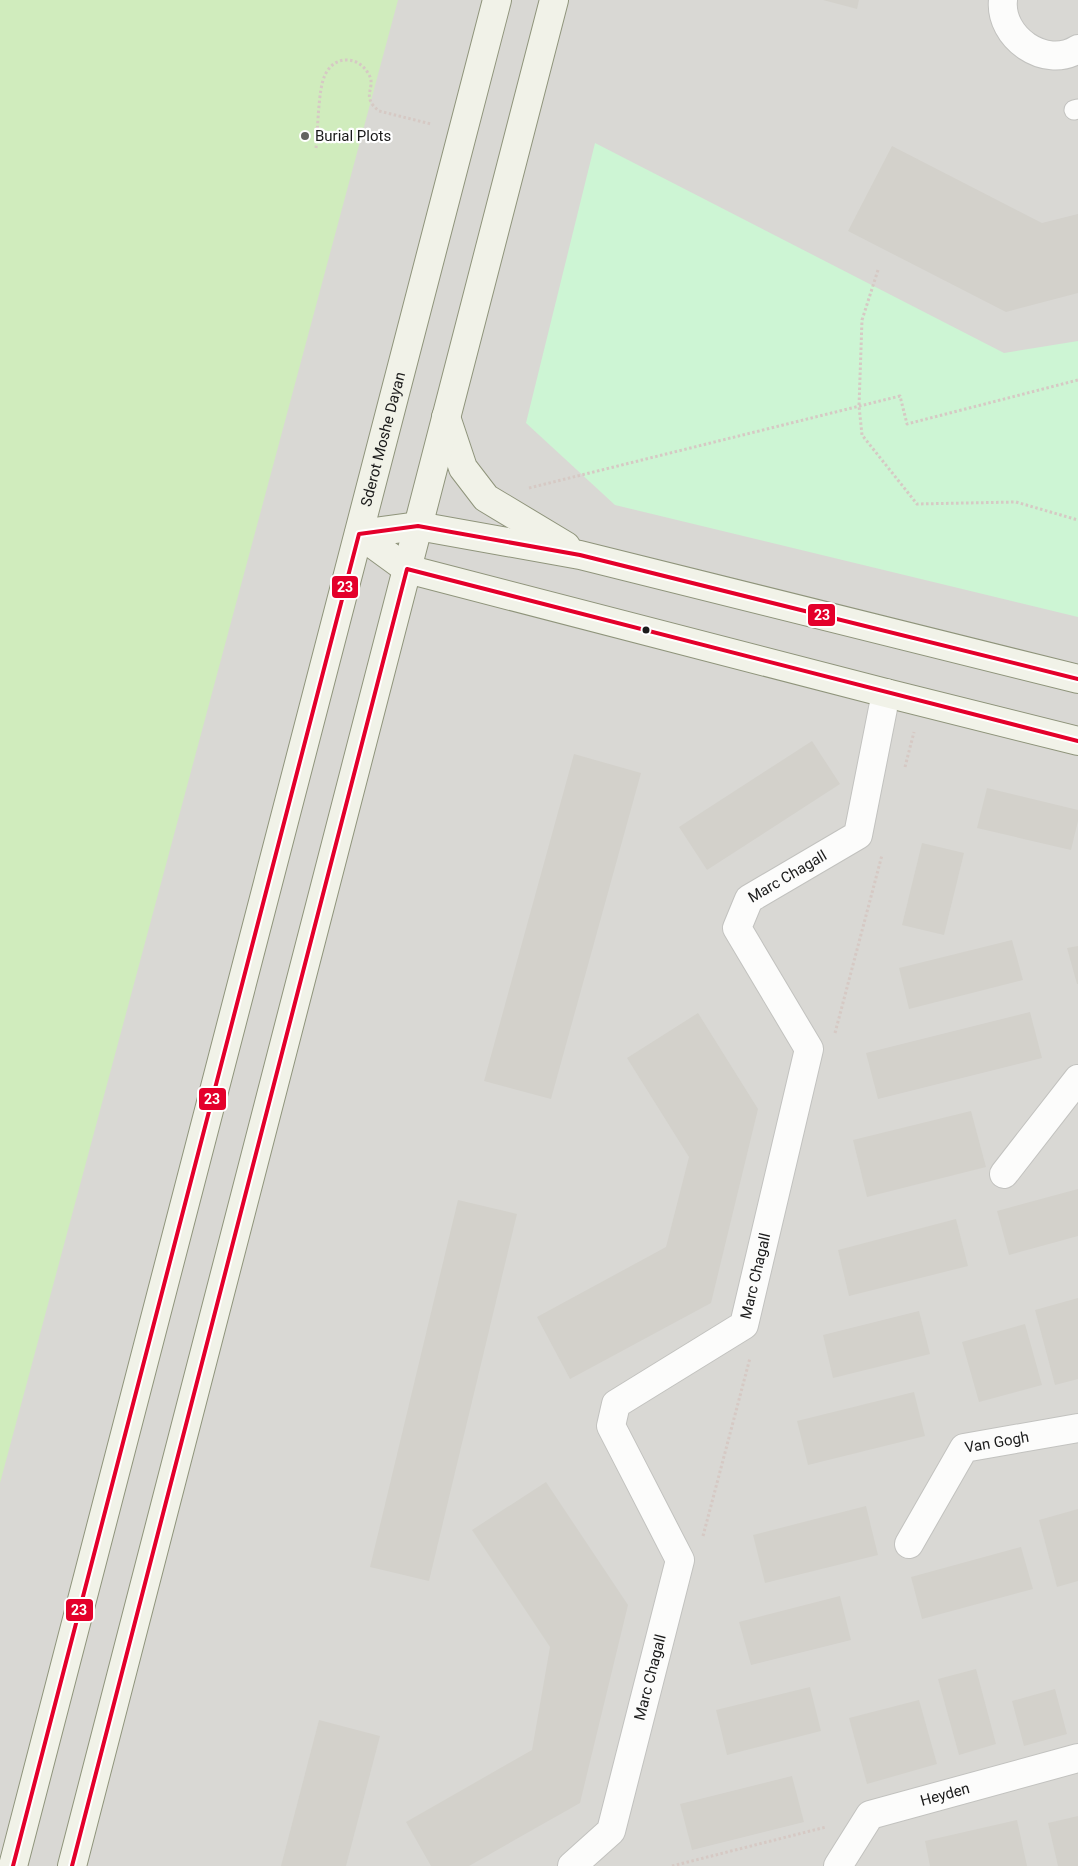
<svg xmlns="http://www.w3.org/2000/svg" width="1078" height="1866" viewBox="0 0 1078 1866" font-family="Roboto,sans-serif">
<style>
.residential{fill:#d9d8d4}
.grass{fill:#d0ecbd}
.park{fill:#cdf5d4}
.building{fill:#d3d1cb}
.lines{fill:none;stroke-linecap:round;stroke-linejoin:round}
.lane-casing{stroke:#c2c2bf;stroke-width:21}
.street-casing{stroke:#c2c2bf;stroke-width:30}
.secondary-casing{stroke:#8f947b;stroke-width:30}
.path{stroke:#d6c9c4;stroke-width:3;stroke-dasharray:2.5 2.5;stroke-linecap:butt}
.lane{stroke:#fcfcfb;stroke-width:19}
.street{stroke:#fcfcfb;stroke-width:28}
.secondary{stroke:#f1f2e8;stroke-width:28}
.bus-1-casing{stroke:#fff;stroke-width:8}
.bus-1{stroke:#e4002b;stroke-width:4}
.poi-dot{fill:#636361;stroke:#fff;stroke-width:2}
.bus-dot{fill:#1b1b1b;stroke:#fff;stroke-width:2}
.labels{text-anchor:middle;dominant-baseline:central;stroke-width:4.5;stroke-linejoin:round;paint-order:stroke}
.poi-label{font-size:15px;fill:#1b1b1b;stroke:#fff;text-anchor:start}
.street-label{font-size:15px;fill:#1b1b1b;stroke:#fff}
.line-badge{stroke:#fff;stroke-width:2}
.badge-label{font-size:14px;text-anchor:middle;font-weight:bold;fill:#fff}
</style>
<rect width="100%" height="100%" fill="#eae9e2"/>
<rect class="residential" x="0" y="0" width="1078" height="1866"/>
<path class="grass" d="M0,0H398L0,1483Z"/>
<path class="park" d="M595,143L1004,353L1078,341V617L615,505L526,423Z"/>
<g class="building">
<path d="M823,0H859L857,9Z"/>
<path d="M892,146L1042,223L1078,214V293L1006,312L848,231Z"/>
<path d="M812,741L840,784L707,870L679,827Z"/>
<path d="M574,754L641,773L551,1099L484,1081Z"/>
<path d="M987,788L1078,810V821L1071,850L977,828Z"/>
<path d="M922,843L964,853L944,935L902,925Z"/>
<path d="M1012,940L1023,980L909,1009L899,968Z"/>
<path d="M1078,946V984H1077L1067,948Z"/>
<path d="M1030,1012L1042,1058L878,1099L866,1053Z"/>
<path d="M698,1013L758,1109L711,1303L570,1379L537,1317L666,1247L689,1157L627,1058Z"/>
<path d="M971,1111L986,1167L867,1197L853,1140Z"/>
<path d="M1078,1189V1236L1009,1255L997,1211Z"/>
<path d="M458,1200L517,1214L429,1581L370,1567Z"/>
<path d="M956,1219L968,1266L849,1296L838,1250Z"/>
<path d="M1078,1298V1379L1055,1385L1035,1310Z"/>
<path d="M919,1311L930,1354L833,1378L823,1335Z"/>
<path d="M1025,1324L1042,1385L979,1402L962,1342Z"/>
<path d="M914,1392L925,1436L808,1465L797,1421Z"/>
<path d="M546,1482L628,1605L580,1803L469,1866H431L406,1822L532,1750L550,1647L472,1530Z"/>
<path d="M866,1506L878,1555L765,1583L753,1535Z"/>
<path d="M1078,1509V1581L1057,1587L1039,1520Z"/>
<path d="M1021,1547L1033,1589L922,1619L911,1577Z"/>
<path d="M840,1596L851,1640L751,1665L739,1622Z"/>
<path d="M976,1669L996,1744L959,1755L938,1679Z"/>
<path d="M810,1687L821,1731L727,1755L716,1710Z"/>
<path d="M1055,1689L1067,1734L1024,1746L1012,1701Z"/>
<path d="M919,1700L937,1764L867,1784L849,1718Z"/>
<path d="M319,1720L380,1736L346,1866H281Z"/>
<path d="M792,1776L804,1822L692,1850L680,1804Z"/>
<path d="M1078,1816V1866H1058L1048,1823Z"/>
<path d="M1017,1820L1027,1866H930L925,1841Z"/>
</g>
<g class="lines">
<defs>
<path id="lane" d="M1074,110L1078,109"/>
<g id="street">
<path d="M1003,0C999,37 1045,70 1078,49"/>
<path d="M1004,1174L1078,1079"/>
<path id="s1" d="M909,1544L964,1448L1078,1428"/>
<path id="s2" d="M572,1866L611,1831L680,1560L611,1426L616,1404L744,1325L809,1049L737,928L749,899L858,835L886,693"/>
<path id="s3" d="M838,1866L870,1815L1078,1758"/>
</g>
<g id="secondary">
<path d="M446,417L463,468L486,498L566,546"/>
<path d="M359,534L407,569L886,693L1078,741"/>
<path d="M359,534L418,526L580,555L1078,679"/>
<path id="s4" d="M13,1866L497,0"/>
<path d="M72,1866L554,0"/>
</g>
</defs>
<use href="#lane" class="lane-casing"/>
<use href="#street" class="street-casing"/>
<use href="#secondary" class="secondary-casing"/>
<g class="path">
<path d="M316,148C318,130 318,89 325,75C329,66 337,60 346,60C356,60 363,65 368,73C378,88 359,95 379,111L431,124"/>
<path d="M878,270L862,320L859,406L862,435L917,504L1016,502L1078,520"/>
<path d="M529,488L900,396L907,424L1078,380"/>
<path d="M905,767L914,732"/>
<path d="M835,1033L882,855"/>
<path d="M703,1536L750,1358"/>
<path d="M672,1866L826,1827"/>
</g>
<use href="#lane" class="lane"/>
<use href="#street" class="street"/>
<use href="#secondary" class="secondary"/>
<defs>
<g id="bus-1">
<path d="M13,1866L359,534L418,526L580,555L1078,679"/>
<path d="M72,1866L407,569L1078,741"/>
</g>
</defs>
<use href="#bus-1" class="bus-1-casing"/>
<use href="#bus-1" class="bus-1"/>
</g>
<circle class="poi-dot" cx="305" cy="136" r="5"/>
<circle class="bus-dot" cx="646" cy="630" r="4.5"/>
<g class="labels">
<g class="poi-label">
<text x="315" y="136">Burial Plots</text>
</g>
<g class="street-label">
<text stroke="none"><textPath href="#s4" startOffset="1474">Sderot Moshe Dayan</textPath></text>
<text stroke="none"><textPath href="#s2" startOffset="1156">Marc Chagall</textPath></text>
<text stroke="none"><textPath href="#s2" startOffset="706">Marc Chagall</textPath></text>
<text stroke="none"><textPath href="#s1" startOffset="144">Van Gogh</textPath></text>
<text stroke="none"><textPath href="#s2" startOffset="211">Marc Chagall</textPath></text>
<text stroke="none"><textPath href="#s3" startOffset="138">Heyden</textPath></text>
</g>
</g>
<g class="line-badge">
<rect x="331" y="575" width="28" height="24" rx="5" fill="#e4002b"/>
<rect x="807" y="603" width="29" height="24" rx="5" fill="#e4002b"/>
<rect x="198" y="1087" width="29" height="24" rx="5" fill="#e4002b"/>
<rect x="65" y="1598" width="29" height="24" rx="5" fill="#e4002b"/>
</g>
<g class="badge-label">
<text x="345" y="592">23</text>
<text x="822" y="620">23</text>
<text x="212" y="1104">23</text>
<text x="79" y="1615">23</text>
</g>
</svg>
